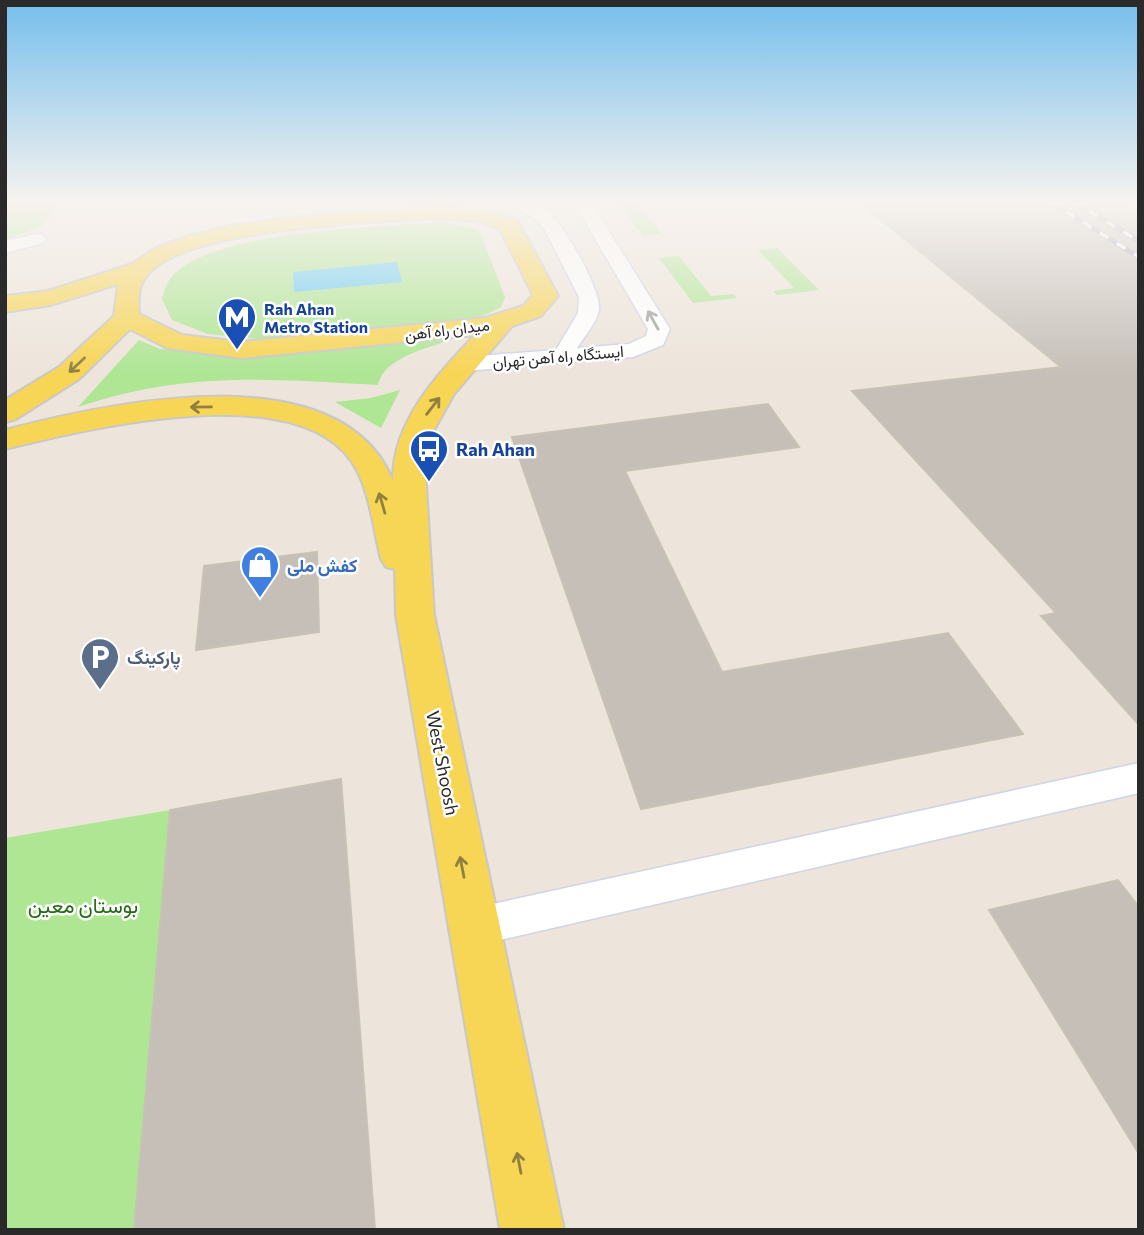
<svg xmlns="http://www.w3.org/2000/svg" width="1144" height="1235" viewBox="0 0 1144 1235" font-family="Commissioner,Vazirmatn,sans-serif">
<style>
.green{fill:#aee694}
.water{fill:#68ccf4}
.building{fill:#c5bfb8;stroke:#c8c2b5;stroke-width:2}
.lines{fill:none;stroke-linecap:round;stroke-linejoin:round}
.service-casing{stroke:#d0d3e4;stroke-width:3}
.primary-casing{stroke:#c8c8c8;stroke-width:4}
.service{fill:#fff;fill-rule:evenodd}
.primary{fill:#f7d555;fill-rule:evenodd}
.rail-casing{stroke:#9da0b5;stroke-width:5}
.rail{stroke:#fff;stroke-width:3.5;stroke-dasharray:10;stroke-linecap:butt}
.oneway{stroke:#9f9f9f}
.oneway2{stroke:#908040}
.labels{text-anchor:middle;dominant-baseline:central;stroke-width:5;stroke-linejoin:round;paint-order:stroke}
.far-transit-label{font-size:16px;font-weight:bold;fill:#164399;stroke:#fff;text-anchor:start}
.far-street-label{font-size:16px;fill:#2a2a2a;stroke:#fff}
.transit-label{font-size:18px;font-weight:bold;fill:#164399;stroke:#fff;text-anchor:start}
.shop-label{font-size:18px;font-weight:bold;fill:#366cbe;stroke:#fff;text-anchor:start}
.service-label{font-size:18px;font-weight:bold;fill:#4e5e75;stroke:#fff;text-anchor:start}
.street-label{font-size:18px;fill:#2a2a2a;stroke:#fff}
.near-park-label{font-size:21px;fill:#266a16;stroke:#fff}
</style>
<rect width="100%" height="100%" fill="#ede5db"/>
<g class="green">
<path d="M5,201H61L40,227L5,240Z"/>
<path d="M617,201H645L637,203L662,234L643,236Z"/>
<path d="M444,222L479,230L505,297L501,307L479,318L268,340L208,334L172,320L162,299C164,293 166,284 170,279C205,230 384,227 444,222Z"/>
<path d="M777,248L819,290L777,295L773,291L794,288L758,250Z"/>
<path d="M679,256L711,296L733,294L737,298L693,303L659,258Z"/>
<path d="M139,340L160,349L243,356L449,340C426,349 383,358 378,385C268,379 185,371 78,407Z"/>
<path d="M400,390L381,428L335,402L371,398Z"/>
<path d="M170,810L134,1230H5V838Z"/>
</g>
<path class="water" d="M397,262L402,282L294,292L293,272Z"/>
<g class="building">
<path d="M858,201H1118L1139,213V725L1041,616L1056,613L852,391L1061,367Z"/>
<path d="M768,404L799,447L625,471L722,672L948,633L1023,734L641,809L512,437Z"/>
<path d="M317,552L319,632L196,650L204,566Z"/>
<path d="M341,779L375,1230H134L170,810Z"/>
<path d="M1118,880L1139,907V1154L989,910Z"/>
</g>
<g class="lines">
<defs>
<g id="service">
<path d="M504,201C519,201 533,201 546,210C563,222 602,291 599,310C597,322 584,337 577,348L629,344L646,336L648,329L573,201H590L670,329L663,345L633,357L465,371L457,369L454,364L457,359L465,357L556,350L578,313L579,297L545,230L534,218Z"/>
<path d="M37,234L43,235L46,239L43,243L5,253V241Z"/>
<path d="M1139,763V793L474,946L459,941L453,927L459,913L474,908Z"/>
</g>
<path id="primary" d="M433,206L481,209L517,220L558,296L541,316L512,326L454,394L435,428L425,470L434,615L564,1230H500L396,615L395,569L386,567L381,559C373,528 370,489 352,462C294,377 87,429 5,449V430C108,403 340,351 393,481C392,422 437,375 475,335L241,358L167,348L130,329L79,379L16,419L5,422V400L59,367L114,316L118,284L51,305L5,312V296L48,291L132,264L156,248L189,236L236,225L323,214ZM433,218L478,221L500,229L533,295L523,306L485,318L241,342L182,335L139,314C138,302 138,288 145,278C179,227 374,223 433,218Z"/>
</defs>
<use href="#service" class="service-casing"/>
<use href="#primary" class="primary-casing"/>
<use href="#service" class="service"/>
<use href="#primary" class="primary"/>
<defs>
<g id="rail">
<path d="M1049,201L1139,257"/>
<path d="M1072,201L1139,241"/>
</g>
</defs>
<use href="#rail" class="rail-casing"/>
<use href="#rail" class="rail"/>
</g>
<defs><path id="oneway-shaft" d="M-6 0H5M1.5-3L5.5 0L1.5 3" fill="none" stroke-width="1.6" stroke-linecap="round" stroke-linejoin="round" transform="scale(1.75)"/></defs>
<use class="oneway" href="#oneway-shaft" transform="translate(653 320) rotate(-119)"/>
<g class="oneway2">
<use href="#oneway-shaft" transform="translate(77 365) rotate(137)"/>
<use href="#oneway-shaft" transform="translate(433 406) rotate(-52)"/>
<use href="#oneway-shaft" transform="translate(201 407) rotate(179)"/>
<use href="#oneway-shaft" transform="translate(382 503) rotate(-106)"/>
<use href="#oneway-shaft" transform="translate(462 867) rotate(-101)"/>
<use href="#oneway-shaft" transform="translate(519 1163) rotate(-101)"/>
</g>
<linearGradient id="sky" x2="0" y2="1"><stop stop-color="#75beed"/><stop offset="0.54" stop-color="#f7f3ef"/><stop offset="1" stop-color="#f7f3ef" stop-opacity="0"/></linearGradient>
<rect width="1144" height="374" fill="url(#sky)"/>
<defs>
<symbol id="metro-pin" viewBox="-11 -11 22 30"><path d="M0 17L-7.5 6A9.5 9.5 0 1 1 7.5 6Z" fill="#1a4fb4" stroke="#fff"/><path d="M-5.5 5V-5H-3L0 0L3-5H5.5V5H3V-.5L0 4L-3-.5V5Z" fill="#fff"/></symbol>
<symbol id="bus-pin" viewBox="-11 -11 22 30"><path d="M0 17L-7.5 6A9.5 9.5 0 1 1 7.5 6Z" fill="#1a4fb4" stroke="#fff"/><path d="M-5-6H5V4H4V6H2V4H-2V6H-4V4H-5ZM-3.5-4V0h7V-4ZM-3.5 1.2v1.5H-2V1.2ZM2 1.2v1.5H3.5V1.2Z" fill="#fff"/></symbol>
<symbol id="shop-pin" viewBox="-11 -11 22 30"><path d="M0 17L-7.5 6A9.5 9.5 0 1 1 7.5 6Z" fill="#3f7fe0" stroke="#fff"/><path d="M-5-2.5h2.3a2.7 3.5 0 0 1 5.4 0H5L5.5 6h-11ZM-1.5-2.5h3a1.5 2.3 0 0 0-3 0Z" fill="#fff"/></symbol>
<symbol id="parking-pin" viewBox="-11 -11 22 30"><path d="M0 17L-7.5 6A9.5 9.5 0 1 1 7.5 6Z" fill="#5c6f8a" stroke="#fff"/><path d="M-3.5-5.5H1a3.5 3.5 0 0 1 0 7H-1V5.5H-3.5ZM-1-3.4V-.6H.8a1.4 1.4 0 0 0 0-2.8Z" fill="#fff"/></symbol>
</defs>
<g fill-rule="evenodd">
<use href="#metro-pin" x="215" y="295" width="44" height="60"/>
<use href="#bus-pin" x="407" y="427" width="44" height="60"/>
<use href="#shop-pin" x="238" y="543" width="44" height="60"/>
<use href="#parking-pin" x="78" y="635" width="44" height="60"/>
</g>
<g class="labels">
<g class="far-transit-label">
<text x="264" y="308">Rah Ahan<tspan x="264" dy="18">Metro Station</tspan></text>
</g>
<g class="far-street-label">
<text transform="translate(447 329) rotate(-7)">میدان راه آهن</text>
<text transform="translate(558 356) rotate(-5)">ایستگاه راه آهن تهران</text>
</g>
<g class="transit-label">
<text x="456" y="449">Rah Ahan</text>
</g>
<g class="shop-label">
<text x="287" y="565">کفش ملی</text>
</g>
<g class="service-label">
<text x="127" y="657">پارکینگ</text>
</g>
<g class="street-label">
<text transform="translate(443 763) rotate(79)">West Shoosh</text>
</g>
<g class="near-park-label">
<text x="83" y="904">بوستان معین</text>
</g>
</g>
<rect width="1144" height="1235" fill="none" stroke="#2a2a2a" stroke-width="14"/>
</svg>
